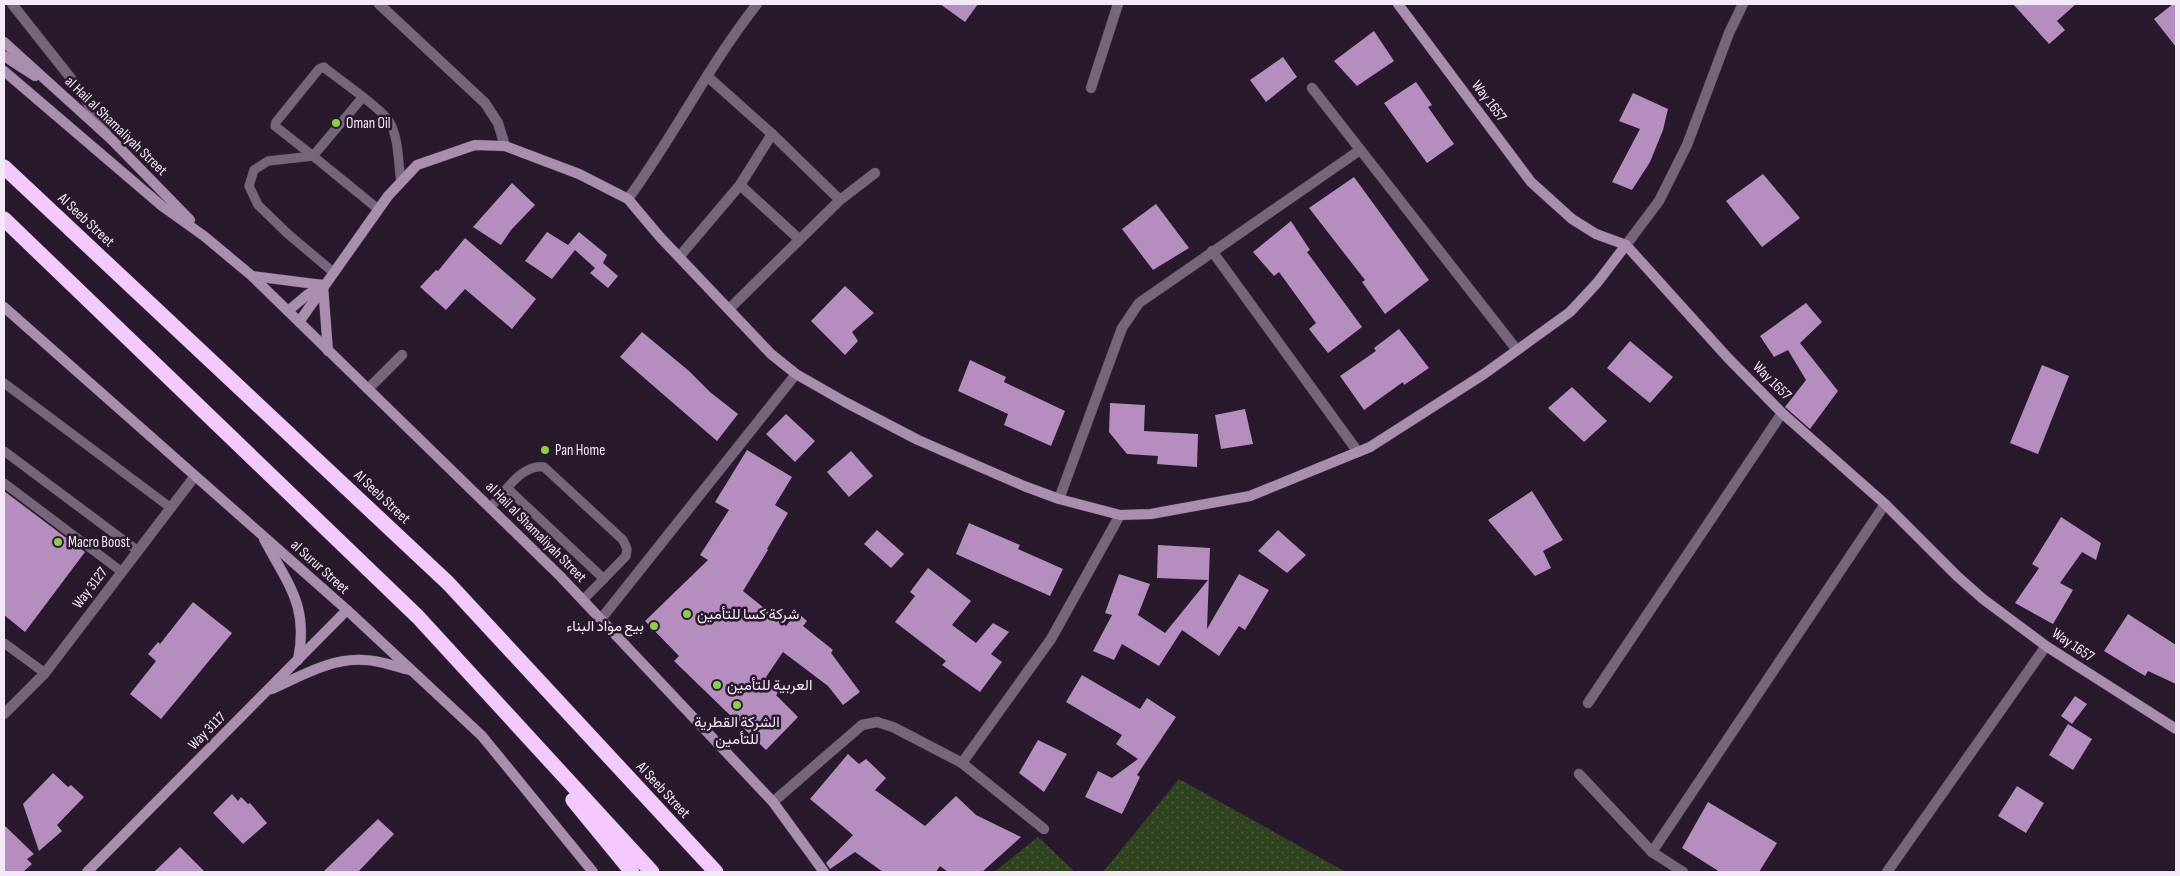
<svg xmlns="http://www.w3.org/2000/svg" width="2180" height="876" viewBox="0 0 2180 876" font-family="'Sofia Sans Condensed',Vazirmatn,sans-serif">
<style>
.garden{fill:url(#garden-dots)}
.building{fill:#b58dbf}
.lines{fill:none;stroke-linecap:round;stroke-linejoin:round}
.lane-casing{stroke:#453649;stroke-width:10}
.street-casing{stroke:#453649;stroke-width:11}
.secondary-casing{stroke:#453649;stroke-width:11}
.highway-casing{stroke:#453649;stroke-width:16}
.lane{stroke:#77667b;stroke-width:9}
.street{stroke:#77667b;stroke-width:10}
.secondary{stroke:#a98eaf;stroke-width:10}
.highway{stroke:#f4c9fe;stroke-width:15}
.poi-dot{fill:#89cf49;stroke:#29192d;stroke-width:2}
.labels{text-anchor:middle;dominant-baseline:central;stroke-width:5;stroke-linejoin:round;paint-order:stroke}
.street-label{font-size:15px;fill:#f3e8f6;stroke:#29192d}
.poi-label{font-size:15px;fill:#f3e8f6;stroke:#29192d;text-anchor:start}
</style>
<defs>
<pattern id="garden-dots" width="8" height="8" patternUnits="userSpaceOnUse" patternTransform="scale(1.25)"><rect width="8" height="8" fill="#2f431e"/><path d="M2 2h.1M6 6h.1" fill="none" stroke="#4e5e3f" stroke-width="1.8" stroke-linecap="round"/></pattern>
</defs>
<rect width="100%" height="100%" fill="#29192d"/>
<g class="garden">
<path d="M1179,779L1344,871L1103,872Z"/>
<path d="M1038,837L1075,872H994Z"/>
</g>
<g class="building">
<path d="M940,4H978L965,22Z"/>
<path d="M2013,4H2076L2057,21L2065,30L2049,44Z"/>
<path d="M2173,4H2176V47L2154,19Z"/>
<path d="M1374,31L1394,61L1357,86L1334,61Z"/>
<path d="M1283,57L1297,77L1266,102L1250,80Z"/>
<path d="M1416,82L1432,105L1428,107L1454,144L1427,163L1384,103Z"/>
<path d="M1633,93L1668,109L1663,130L1650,162L1632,190L1612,182L1640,129L1619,121Z"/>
<path d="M1763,174L1800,218L1762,247L1726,201Z"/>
<path d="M1354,177L1429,280L1385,314L1362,282L1365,280L1309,208Z"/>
<path d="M512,183L535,205L511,230L501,245L473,227Z"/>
<path d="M1156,204L1189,248L1153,270L1122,229Z"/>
<path d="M1291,221L1310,250L1307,252L1362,327L1328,353L1309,329L1316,323L1279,272L1274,276L1253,252Z"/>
<path d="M547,232L568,245L579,232L607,255L603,263L618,276L608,288L590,273L595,268L575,250L552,279L525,261Z"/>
<path d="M465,238L536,299L512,329L465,289L446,310L420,287L436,270L438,271Z"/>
<path d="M845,286L874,313L852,332L858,341L845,355L811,321Z"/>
<path d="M1806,303L1822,322L1800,343L1838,391L1810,429L1785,407L1806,380L1788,350L1774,357L1760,336Z"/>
<path d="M1399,329L1429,368L1404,385L1403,382L1364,410L1340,376L1376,351L1374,348Z"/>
<path d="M642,332L689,371L710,392L738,414L717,441L620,357Z"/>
<path d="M1630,341L1673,377L1650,403L1607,368Z"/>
<path d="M970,360L1006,377L1004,382L1065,411L1051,446L1004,425L1008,414L958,391Z"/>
<path d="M2042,365L2069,376L2038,454L2010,443Z"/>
<path d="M1572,387L1607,421L1584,442L1548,408Z"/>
<path d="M1110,403L1145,405L1144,431L1198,434L1197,467L1157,464L1158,456L1127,454L1109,432Z"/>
<path d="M1245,409L1253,444L1221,449L1215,415Z"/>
<path d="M786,414L815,441L795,462L766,434Z"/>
<path d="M747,450L792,477L775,505L788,513L767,549L768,550L743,591L786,626L797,612L807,621L803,626L833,650L831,653L860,692L843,705L828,686L783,652L766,677L779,692L776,695L798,717L766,750L674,661L679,656L645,621L708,560L700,555L729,510L715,502Z"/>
<path d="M851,451L873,476L849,497L827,472Z"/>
<path d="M4,491L85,552L25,632L4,615Z"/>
<path d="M1532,491L1563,540L1543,551L1551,568L1535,576L1488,520Z"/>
<path d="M2061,517L2101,543L2096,560L2082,552L2060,583L2073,590L2053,624L2015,603L2039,568L2032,564Z"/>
<path d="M969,523L1020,545L1018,549L1063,569L1050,596L956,554Z"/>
<path d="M877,530L904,554L891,568L864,544Z"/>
<path d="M1278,530L1306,555L1287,573L1258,551Z"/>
<path d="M1158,545L1210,548L1207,629L1239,574L1269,590L1245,630L1239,626L1219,656L1182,630L1159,666L1122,644L1114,660L1093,651L1112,615L1105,613L1119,574L1150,584L1138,615L1165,633L1208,580L1157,578Z"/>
<path d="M928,568L971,601L952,625L976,643L993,623L1009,632L991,654L1002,662L980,692L942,665L946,661L895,622L915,596L910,592Z"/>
<path d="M193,602L232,633L161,719L130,694L156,661L148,654L158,642L160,644Z"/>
<path d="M2128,614L2176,645V684L2148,671L2145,676L2104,651Z"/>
<path d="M1082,675L1140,709L1147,698L1176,717L1137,775L1140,777L1122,814L1085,797L1098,771L1112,778L1138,759L1116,744L1122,735L1066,702Z"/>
<path d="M2075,696L2087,704L2072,724L2061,716Z"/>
<path d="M2068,724L2092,739L2073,770L2049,755Z"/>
<path d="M1038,740L1067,754L1044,792L1019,773Z"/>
<path d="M848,754L859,764L866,759L886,778L875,790L925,826L956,796L976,815L1021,837L982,872H948L940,866L936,872H883L855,852L830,869L826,863L853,835L810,799Z"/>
<path d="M53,773L68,787L71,785L84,797L57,825L62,831L39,851L23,804Z"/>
<path d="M2017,786L2044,803L2026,833L1998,816Z"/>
<path d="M232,794L238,801L241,797L248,804L250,803L267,823L243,844L213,813Z"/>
<path d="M1708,802L1777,843L1759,872H1720L1682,848Z"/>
<path d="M378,819L394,834L358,872H323Z"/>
<path d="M4,825L34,854L27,859L32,864L23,872H4Z"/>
<path d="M180,847L205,872H154Z"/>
</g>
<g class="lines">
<defs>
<g id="lane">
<path d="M362,98L313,156L275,126L276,122L319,69L324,67L326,69C340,80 381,108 389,121C399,137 398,163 401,182"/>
<path d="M333,272L288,234L258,205L249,186L254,170L268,161L313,156L378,209"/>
<path d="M4,383L171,508"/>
<path d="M4,451L138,551"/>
<path d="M4,483L122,572"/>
<path d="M508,489L604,579"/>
<path d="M490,508C504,493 522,463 544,467L623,540L627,549L626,556L583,600"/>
<path d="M4,643L45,673"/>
</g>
<g id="street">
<path d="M12,4L77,86L106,132"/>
<path d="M379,4L485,103L498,123L505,146"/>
<path d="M707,76L772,134L840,200"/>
<path d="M1091,88L1118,4"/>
<path d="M1312,88L1517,350"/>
<path d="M740,185L799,239"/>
<path d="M628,199C674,136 709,65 757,4"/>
<path d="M1626,245L1659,201L1687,145L1729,33L1743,4"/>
<path d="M1212,251L1358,452"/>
<path d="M679,257L740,185L772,134"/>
<path d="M729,309L840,200L875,173"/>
<path d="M368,389L402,355"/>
<path d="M1059,499L1122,328L1139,303L1360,150"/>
<path d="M601,619L796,374"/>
<path d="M1588,703L1782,413"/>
<path d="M4,714L45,673L195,476"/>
<path d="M962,763L1051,639L1120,515"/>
<path d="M1579,774L1652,852L1683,872"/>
<path d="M773,802L862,725L877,722L893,727L962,763L1044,829"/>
<path d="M1652,852L1885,504"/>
<path d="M1887,872L2046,646"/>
</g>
<g id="secondary">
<path d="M1398,4L1531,182L1572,219L1596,234L1626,245L1728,358L1782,413L1885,504L1957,576L1983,599L2046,646L2176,729"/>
<path d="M4,42L111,139L190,220"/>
<path d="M4,56L35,76"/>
<path d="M4,71L162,206L204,236L252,276L560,576L773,802L824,872"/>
<path d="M252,276L323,285"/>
<path d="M323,286L328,351"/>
<path d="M4,307L347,610L482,736L593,872"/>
<path d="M288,311L307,295L323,285"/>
<path d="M299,322L388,196L417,165L475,145L505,146L579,174L628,199L660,237L771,354L796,374L845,402L918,440L1024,486L1059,499L1120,515L1151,514L1250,496L1370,447L1484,374L1570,312L1597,283L1626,245"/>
<path d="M264,539C288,585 309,605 298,660"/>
<path d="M272,689C301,676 331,658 364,660C379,660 396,667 410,670"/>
<path d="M87,872L347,610"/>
</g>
<g id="highway">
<path d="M4,167L448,583L716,872"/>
<path d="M4,219L418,617L652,872"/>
<path d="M573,800L632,872"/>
</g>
</defs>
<use href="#lane" class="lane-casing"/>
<use href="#street" class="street-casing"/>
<use href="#secondary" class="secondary-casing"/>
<use href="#highway" class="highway-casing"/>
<use href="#lane" class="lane"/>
<use href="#street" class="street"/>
<use href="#secondary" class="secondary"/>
<use href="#highway" class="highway"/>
</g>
<g class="poi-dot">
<circle cx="336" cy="123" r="5"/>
<circle cx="545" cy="450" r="5"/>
<circle cx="58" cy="542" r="5"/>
<circle cx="687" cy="614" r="5"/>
<circle cx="654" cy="626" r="5"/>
<circle cx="717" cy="685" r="5"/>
<circle cx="737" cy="705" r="5"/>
</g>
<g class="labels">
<g class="street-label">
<text transform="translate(1489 101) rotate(53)">Way 1657</text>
<text transform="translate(116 126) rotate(44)">al Hail al Shamaliyah Street</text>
<text transform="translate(86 220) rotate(43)">Al Seeb Street</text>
<text transform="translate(1772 381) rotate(45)">Way 1657</text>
<text transform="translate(382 497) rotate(43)">Al Seeb Street</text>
<text transform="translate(536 532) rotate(45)">al Hail al Shamaliyah Street</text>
<text transform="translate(320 567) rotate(42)">al Surur Street</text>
<text transform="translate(90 588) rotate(-53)">Way 3127</text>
<text transform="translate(2073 645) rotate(34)">Way 1657</text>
<text transform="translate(207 731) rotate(-45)">Way 3117</text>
<text transform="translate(663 790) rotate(47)">Al Seeb Street</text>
</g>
<g class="poi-label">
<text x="346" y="123">Oman Oil</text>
<text x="555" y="450">Pan Home</text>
<text x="68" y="542">Macro Boost</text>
<text x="697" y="614">شركة كسا للتأمين</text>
<text x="644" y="626" text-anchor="end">بيع مواد البناء</text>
<text x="727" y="685">العربية للتأمين</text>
<text x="737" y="722" text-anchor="middle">الشركة القطرية<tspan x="737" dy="17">للتأمين</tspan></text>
</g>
</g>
<rect width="2180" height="876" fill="none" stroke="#f3e8f6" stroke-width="10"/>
</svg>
